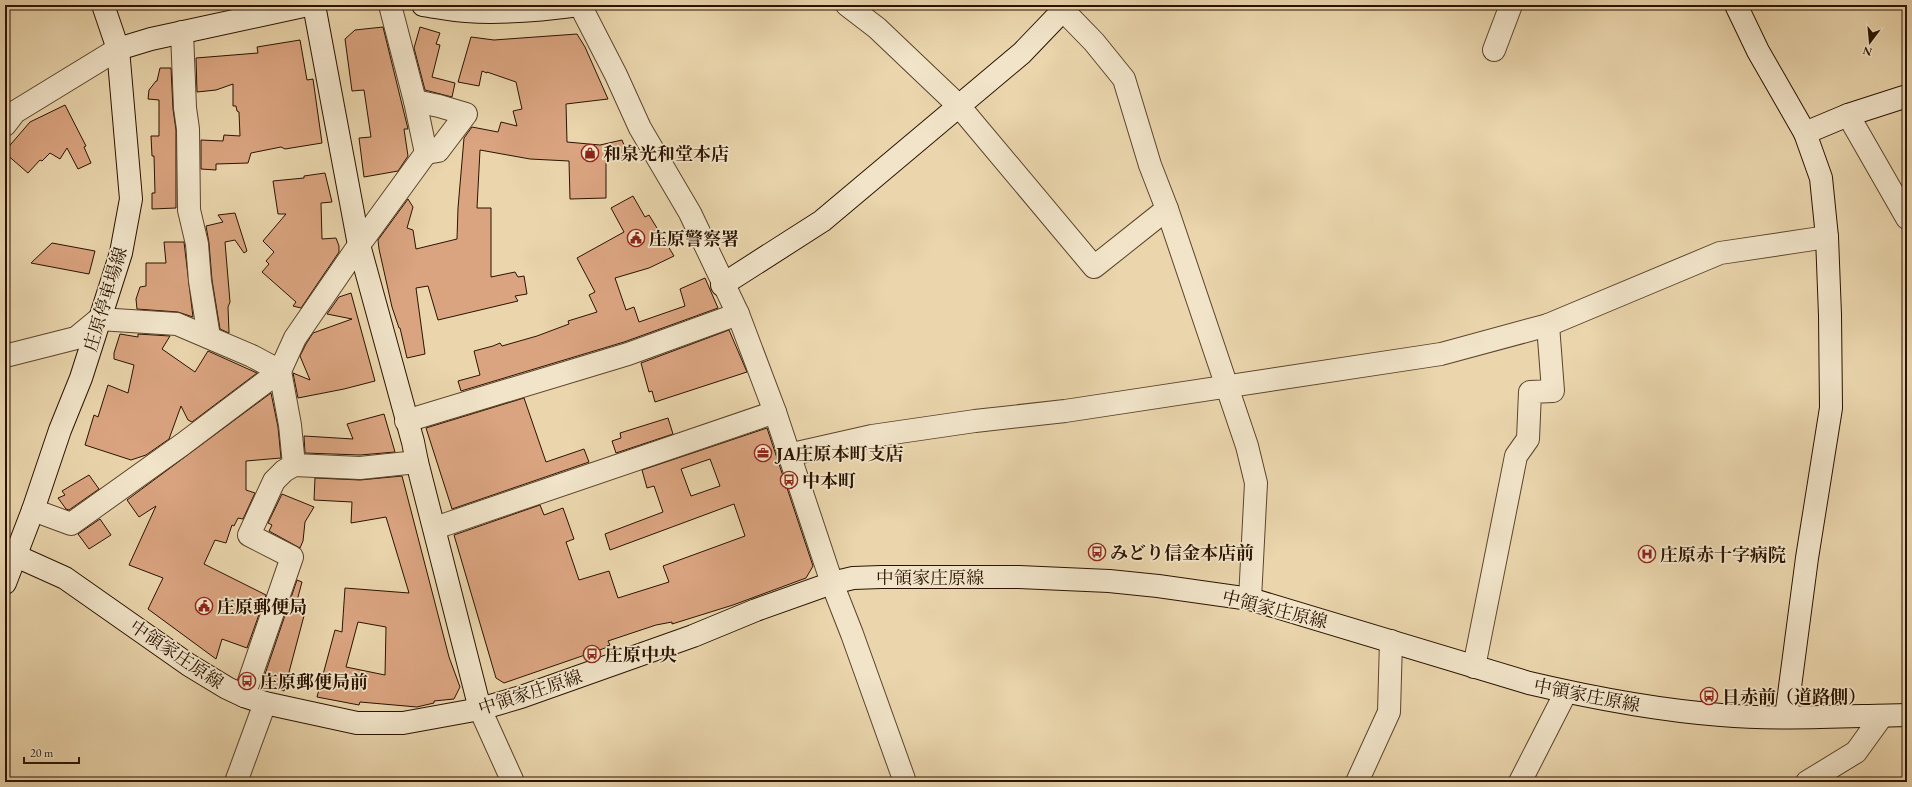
<svg xmlns="http://www.w3.org/2000/svg" width="1912" height="787" viewBox="0 0 1912 787" font-family="'EB Garamond','Noto Serif JP',serif">
<style>
.building{fill:#daa480;stroke:#2b1300;fill-rule:evenodd}
.lines{fill:none;stroke-linecap:round;stroke-linejoin:round}
.street-casing{stroke:#5b442b;stroke-width:24}
.secondary-casing{stroke:#2b1300;stroke-width:24}
.street{stroke:#f1e4c9;stroke-width:22}
.secondary{stroke:#f1e4c9;stroke-width:22}
.labels{text-anchor:middle;dominant-baseline:central;stroke-width:3.5;stroke-linejoin:round;paint-order:stroke}
.poi-label{font-size:18px;font-weight:bold;fill:#2b1300;stroke:#f1e4c9;text-anchor:start}
.street-label{font-size:18px;fill:#2b1300;stroke:#f1e4c9}
</style>
<rect width="100%" height="100%" fill="#ead5ac"/>
<filter id="stains"><feTurbulence type="fractalNoise" baseFrequency=".005" numOctaves="4"/><feColorMatrix values="0 0 0 0 .2 0 0 0 0 .09 0 0 0 0 .02 0 0 0 .5 -.17"/></filter>
<radialGradient id="worn" r=".72"><stop offset=".6" stop-color="#630" stop-opacity="0"/><stop offset="1" stop-color="#630" stop-opacity=".3"/></radialGradient>
<g class="building">
<path d="M383,27L408,129H404L408,156L398,171L364,177L359,138L371,137L364,90L352,91L345,39L355,30Z"/>
<path d="M420,27L440,33L436,44L440,45L432,77L455,83L452,97L425,90L414,48Z"/>
<path d="M577,34L585,47L608,99L566,104L567,142L600,145L622,140L629,157L606,161V198L570,199L569,161L530,159L480,150L477,208H491V277L515,272L518,277L524,276L527,294L515,296L518,301L438,320L428,286L416,288L425,354L407,358L400,328H399L392,307L379,249L378,240L408,199L413,207L407,228L413,230L416,249L457,239L458,208L464,138L472,127L498,132L501,122L517,126L513,111L522,109L516,82L487,72V73L482,71L479,86L458,82L471,37L494,40Z"/>
<path d="M300,40L307,80L313,79L322,143L285,149L281,147L251,153L248,163L216,164V170L201,169V140L223,141L224,135L240,136L239,112L237,111L236,106H233V84L216,90L197,92L196,58L258,53L257,47Z"/>
<path d="M160,68H171L173,109L176,130V208L152,209V193H155L154,156H152L151,136H159V100L148,99L149,90L156,81H157Z"/>
<path d="M65,105L86,146L84,147L91,163L78,169L67,148L60,159L50,153L42,161L40,160L28,173L5,153V151L30,122Z"/>
<path d="M325,173L332,202L321,203L322,239L336,238L339,246V252L301,308L293,306L296,302L262,272L269,264L266,261L274,252L263,241L286,214H278L273,181L304,178V176Z"/>
<path d="M633,196L645,217L649,215L674,256L649,268L615,278L626,310L634,307L639,322L685,306L680,289L705,278L718,308L624,342L461,391L458,381L480,375L474,351L493,346L500,343L502,346L537,336L569,324L568,321L597,312L589,295L595,292L577,258L624,232L611,208Z"/>
<path d="M235,213L247,251L244,253L235,240L225,242L230,302L228,307L229,333L220,329L212,280L209,243L206,226L223,222L218,215Z"/>
<path d="M164,242H184L193,317L178,312L137,309L136,299L140,287L146,286V263H166Z"/>
<path d="M52,243L95,251L89,274L31,263Z"/>
<path d="M351,293L375,381L344,389L298,398L293,373L310,380L300,356L306,344L313,333L352,319L327,314L339,297Z"/>
<path d="M729,330L747,372L655,402L652,391L649,392L641,363Z"/>
<path d="M120,334L138,337V334L170,336L162,349L195,372L208,351L257,373L192,422L188,420L181,406L169,439L146,455L131,460L85,445L94,415L98,417L108,385L128,393L134,365L114,359V353Z"/>
<path d="M271,393L278,427L281,458L246,461V490L255,493L243,519L238,518L234,526L232,525L226,543L215,540L204,564L266,595L247,648L222,639L216,659L148,609L163,578L129,565L156,506L139,517L127,500Z"/>
<path d="M524,398L546,462L584,449L589,462L452,509L426,428Z"/>
<path d="M384,414L395,452L360,455L305,453L304,436L353,439L347,424Z"/>
<path d="M668,418L673,434L616,453L612,441L621,438L620,433Z"/>
<path d="M767,428L813,566L806,578L733,605L672,624V622L656,625L608,641L610,645L607,646L608,647L504,683L496,678L454,535L540,505L544,515L563,508L574,539L566,542L579,580L609,571L618,598L669,582L663,566L745,536L734,504L610,550L605,534L663,512L654,486L647,488L642,470ZM710,459L720,486L691,496L681,469Z"/>
<path d="M89,475L99,489L69,510L66,509L58,498L65,495L62,491Z"/>
<path d="M402,476L449,657L460,687L454,699L434,701V703L417,707L360,702L359,705L317,697L335,630L342,632L345,588L409,593L386,517L351,523L352,502L314,500L315,478L360,480ZM358,622L386,627L385,675L346,667Z"/>
<path d="M282,494L314,507L305,522L303,541L300,548L269,531L272,525L268,523Z"/>
<path d="M100,519L111,535L89,549L78,534Z"/>
<path d="M297,580L302,582L295,608L305,612L284,691L262,683Z"/>
</g>
<g class="lines">
<defs>
<g id="street">
<path d="M580,5L616,75L640,128L690,213L738,314L775,412L832,583L852,634L905,782"/>
<path d="M847,5L877,28L959,106L1094,267L1167,209"/>
<path d="M1058,5L1094,42L1124,79L1150,165L1167,209L1247,446L1256,483L1250,599"/>
<path d="M182,32L185,108L188,129L189,210L197,244L200,281L209,337"/>
<path d="M1494,50L1511,5"/>
<path d="M415,101L439,106L466,114L438,151L426,153"/>
<path d="M1848,115L1907,218"/>
<path d="M5,125L15,112L118,49"/>
<path d="M5,356L76,338L99,319L177,324L252,356L280,371L290,425L294,465L360,468L417,462"/>
<path d="M406,421L628,354L738,314"/>
<path d="M788,455L872,436L975,421L1065,411L1441,354L1548,325L1720,253L1827,237"/>
<path d="M33,510L71,524L183,444L280,371L295,338L359,245L426,153L415,101L390,5"/>
<path d="M435,528L775,412"/>
<path d="M1474,667L1516,456L1528,439L1530,392L1553,391L1548,325"/>
<path d="M244,696L292,557L249,535L274,481L284,471L294,465"/>
<path d="M480,709L513,782"/>
<path d="M236,782L265,703"/>
<path d="M1357,782L1389,712L1391,641"/>
<path d="M1520,782L1566,692"/>
<path d="M1807,782L1856,752L1882,716"/>
</g>
<g id="secondary">
<path d="M314,5L359,245L413,442L417,462L480,709"/>
<path d="M423,5C437,7 452,10 466,11C504,14 542,10 579,5"/>
<path d="M1736,5L1758,51L1805,133L1821,178L1827,237L1830,315L1831,408L1807,558L1786,717"/>
<path d="M118,49L151,39L308,5"/>
<path d="M1805,133L1848,115L1907,96"/>
<path d="M722,285L822,221L1022,53L1068,5"/>
<path d="M5,551L65,578L189,665L227,688L244,696L265,703L357,723H403L480,709L521,697L693,636L756,610L832,583L853,578L881,577H1019L1109,581L1158,586L1250,599L1529,683C1593,698 1656,710 1721,715C1781,720 1847,716 1907,715"/>
<path d="M5,583L33,510L60,430L81,378L121,253L131,199L118,49L103,5"/>
</g>
</defs>
<use href="#street" class="street-casing"/>
<use href="#secondary" class="secondary-casing"/>
<use href="#street" class="street"/>
<use href="#secondary" class="secondary"/>
</g>
<defs>
<symbol id="shop-ring" viewBox="-11 -11 22 22"><circle r="9.5" fill="#f1e4c9" stroke="#8f2418" stroke-width="1.5"/><path d="M-5-2.5h2.3a2.7 3.5 0 0 1 5.4 0H5L5.5 6h-11ZM-1.5-2.5h3a1.5 2.3 0 0 0-3 0Z" fill="#8f2418"/></symbol>
<symbol id="civic-ring" viewBox="-11 -11 22 22"><circle r="9.5" fill="#f1e4c9" stroke="#8f2418" stroke-width="1.5"/><path d="M-.6-6.5H3V-4.5H.6V-3L4-1V1h2V6H-6V1h2V-1L-.6-3ZM-1.2 2.5V6h2.4V2.5Z" fill="#8f2418"/></symbol>
<symbol id="office-ring" viewBox="-11 -11 22 22"><circle r="9.5" fill="#f1e4c9" stroke="#8f2418" stroke-width="1.5"/><path d="M-6-3h4V-5.5h4V-3h4V5H-6ZM-1-4.5V-3h2v-1.5ZM-6 0V1H6V0Z" fill="#8f2418"/></symbol>
<symbol id="bus-ring" viewBox="-11 -11 22 22"><circle r="9.5" fill="#f1e4c9" stroke="#8f2418" stroke-width="1.5"/><path d="M-5-6H5V4H4V6H2V4H-2V6H-4V4H-5ZM-3.5-4V0h7V-4ZM-3.5 1.2v1.5H-2V1.2ZM2 1.2v1.5H3.5V1.2Z" fill="#8f2418"/></symbol>
<symbol id="hospital-ring" viewBox="-11 -11 22 22"><circle r="9.5" fill="#f1e4c9" stroke="#8f2418" stroke-width="1.5"/><path d="M-5-5h3v3.5h4V-5h3V5h-3V1.5h-4V5h-3Z" fill="#8f2418"/></symbol>
</defs>
<g fill-rule="evenodd">
<use href="#shop-ring" x="580" y="143" width="20" height="20"/>
<use href="#civic-ring" x="626" y="228" width="20" height="20"/>
<use href="#office-ring" x="753" y="443" width="20" height="20"/>
<use href="#bus-ring" x="779" y="470" width="20" height="20"/>
<use href="#bus-ring" x="1087" y="542" width="20" height="20"/>
<use href="#hospital-ring" x="1637" y="544" width="20" height="20"/>
<use href="#civic-ring" x="194" y="596" width="20" height="20"/>
<use href="#bus-ring" x="582" y="644" width="20" height="20"/>
<use href="#bus-ring" x="237" y="671" width="20" height="20"/>
<use href="#bus-ring" x="1699" y="686" width="20" height="20"/>
</g>
<g class="labels">
<g class="poi-label">
<text x="603" y="153">和泉光和堂本店</text>
<text x="649" y="238">庄原警察署</text>
<text x="776" y="453">JA庄原本町支店</text>
<text x="802" y="480">中本町</text>
<text x="1110" y="552">みどり信金本店前</text>
<text x="1660" y="554">庄原赤十字病院</text>
<text x="217" y="606">庄原郵便局</text>
<text x="605" y="654">庄原中央</text>
<text x="260" y="681">庄原郵便局前</text>
<text x="1722" y="696">日赤前（道路側）</text>
</g>
<g class="street-label">
<text transform="translate(105 299) rotate(-73)">庄原停車場線</text>
<text x="930" y="577">中領家庄原線</text>
<text transform="translate(1275 609) rotate(14)">中領家庄原線</text>
<text transform="translate(177 654) rotate(34)">中領家庄原線</text>
<text transform="translate(530 692) rotate(-18)">中領家庄原線</text>
<text transform="translate(1587 695) rotate(11)">中領家庄原線</text>
</g>
</g>
<rect width="1912" height="787" fill="none" stroke="#ead5ac" stroke-width="20"/>
<rect x="6" y="6" width="1900" height="775" fill="none" stroke="#2b1300" stroke-width="2"/>
<rect x="10" y="10" width="1892" height="767" fill="none" stroke="#2b1300"/>
<g transform="translate(1870 42) rotate(196)" stroke="#f1e4c9" stroke-width="3" paint-order="stroke">
<path d="M0-3L7 15L0 10L-7 15Z" fill="#2b1300"/>
<text y="-6" font-size="11" font-weight="bold" text-anchor="middle" fill="#2b1300">N</text>
</g>
<path d="M24 757v6h55v-6" fill="none" stroke="#2b1300" stroke-width="2"/>
<text x="30" y="757" font-size="12" fill="#2b1300" stroke="#f1e4c9" stroke-width="3" paint-order="stroke">20 m</text>
<rect width="100%" height="100%" filter="url(#stains)"/>
<rect width="100%" height="100%" fill="url(#worn)"/>
</svg>
